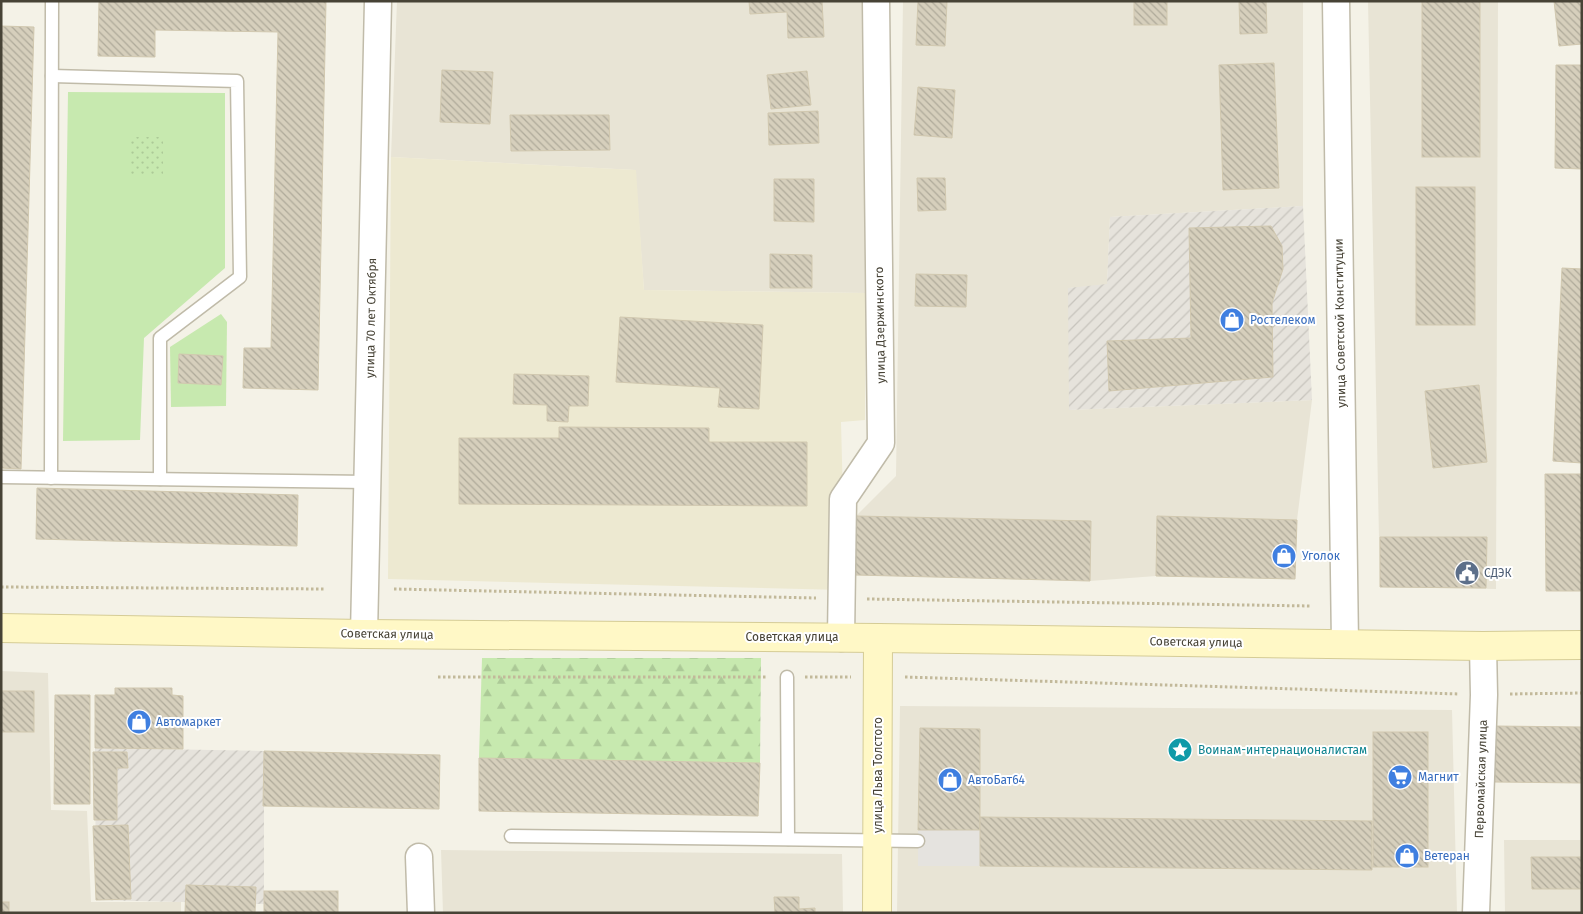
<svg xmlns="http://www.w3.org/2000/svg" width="1583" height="914" viewBox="0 0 1583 914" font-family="'Fira Sans',sans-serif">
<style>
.residential{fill:#e8e4d5}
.industrial{fill:url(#industrial-furrows)}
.education{fill:#ede9d1}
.grass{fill:#c7e9af}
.forest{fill:url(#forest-firs)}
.park{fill:url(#park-dots)}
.parking{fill:#e5e3df}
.building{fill:url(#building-back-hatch);stroke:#d1c8af}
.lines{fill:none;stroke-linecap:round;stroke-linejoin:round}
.lane-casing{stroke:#c0bba9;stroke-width:15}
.street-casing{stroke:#c0bba9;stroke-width:29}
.secondary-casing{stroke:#d5cc96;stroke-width:30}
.path{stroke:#c2b99a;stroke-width:3;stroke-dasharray:2.5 2.5;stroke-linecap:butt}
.lane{stroke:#fff;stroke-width:12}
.street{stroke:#fff;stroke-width:26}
.secondary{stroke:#fff8c6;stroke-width:28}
.labels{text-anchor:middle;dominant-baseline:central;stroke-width:4;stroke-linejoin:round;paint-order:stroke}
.street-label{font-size:12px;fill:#474336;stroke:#fff}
.shop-label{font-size:12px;fill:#366cbe;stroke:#fff;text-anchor:start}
.service-label{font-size:12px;fill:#4e5e75;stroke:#fff;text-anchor:start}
.culture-label{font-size:12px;fill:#0d838f;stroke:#fff;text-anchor:start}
</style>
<defs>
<pattern id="industrial-furrows" width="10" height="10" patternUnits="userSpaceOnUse" patternTransform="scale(1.25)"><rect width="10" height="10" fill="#e6e3dc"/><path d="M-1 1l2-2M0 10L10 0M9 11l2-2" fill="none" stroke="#c7c4bd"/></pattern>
<pattern id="forest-firs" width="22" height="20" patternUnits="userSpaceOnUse" patternTransform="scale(1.25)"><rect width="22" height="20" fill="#c7e9af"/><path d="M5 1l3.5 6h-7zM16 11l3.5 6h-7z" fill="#acc997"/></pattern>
<pattern id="park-dots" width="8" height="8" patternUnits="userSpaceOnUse" patternTransform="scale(1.25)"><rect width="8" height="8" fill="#c7e9af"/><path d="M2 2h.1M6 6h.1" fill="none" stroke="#acc997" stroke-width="1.8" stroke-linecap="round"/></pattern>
<pattern id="building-back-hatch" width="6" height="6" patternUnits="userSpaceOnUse" patternTransform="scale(1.25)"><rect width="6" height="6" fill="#d6cfbc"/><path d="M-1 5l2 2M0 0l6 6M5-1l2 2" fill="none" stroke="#afaa9a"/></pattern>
</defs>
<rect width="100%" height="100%" fill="#f4f2e7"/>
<g class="residential">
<path d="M397,1H863L866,293L644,290L635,170L391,157Z"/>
<path d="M903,1H1303V206L1110,217L1107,285L1069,288V410L1312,400L1297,520L1295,579L1156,576L1090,581L1091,521L856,516L896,476Z"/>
<path d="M1368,1H1498L1496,589L1380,587Z"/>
<path d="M1,671L48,673L51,810L87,811L91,902H181V913H1Z"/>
<path d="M900,706L1452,710L1457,913H897Z"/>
<path d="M1504,840H1582V913H1505Z"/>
<path d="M441,850L842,854L843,913H443Z"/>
</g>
<g class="industrial">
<path d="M1303,206L1312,400L1069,410L1068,288L1107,284L1110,217Z"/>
<path d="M95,748L264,751V904L96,900Z"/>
</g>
<path class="education" d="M391,157L636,170L644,290L866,293L865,420L841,422L843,499L842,590L388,579Z"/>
<g class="grass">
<path d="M68,92L225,93V268L144,338L140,440L63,441Z"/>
<path d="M221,314L227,322L226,406L171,407L170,347Z"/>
</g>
<path class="forest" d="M482,658H761L760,763L479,758Z"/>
<rect class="park" x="131" y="137" width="32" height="38"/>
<rect class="parking" x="918" y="830" width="62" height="36"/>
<g class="building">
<path d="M99,1H326L318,390L243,388L244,348H271L278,32L155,30V57L98,56Z"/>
<path d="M749,1H822L824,37L788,38L787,12L750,14Z"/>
<path d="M918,1H947L945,46L916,45Z"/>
<rect x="1134" y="1" width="33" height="24"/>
<path d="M1239,1H1266L1267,33L1240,34Z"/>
<rect x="1422" y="1" width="58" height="156"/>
<path d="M1554,1H1582V44L1559,46Z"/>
<path d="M1,26L34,27L21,469L1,468Z"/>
<path d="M1274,63L1279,188L1223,190L1219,65Z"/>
<path d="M1556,65H1582V169L1555,168Z"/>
<path d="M442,70L493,72L490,124L440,122Z"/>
<path d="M807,71L811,105L771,109L767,75Z"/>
<path d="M918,87L955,90L952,138L914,135Z"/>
<path d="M818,111L819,143L769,145L768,113Z"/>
<path d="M510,115H609L610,150L511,151Z"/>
<path d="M917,178H945L946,210L918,211Z"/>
<path d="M774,179H814V222L774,221Z"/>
<rect x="1416" y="187" width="59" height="138"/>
<path d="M1271,226L1282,246L1283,269L1272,303L1273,377L1109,391L1107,341L1191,338L1189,228Z"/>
<path d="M770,254L812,255V288H770Z"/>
<path d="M1562,268L1582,269V463L1553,461Z"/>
<path d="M916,274L967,275L966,307L915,306Z"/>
<path d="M620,317L763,325L759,409L718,407L720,388L616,382Z"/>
<path d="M179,354L223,356L221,385L178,383Z"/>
<path d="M514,374L589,376L588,406H569L568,422L547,421V405L513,404Z"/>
<path d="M1479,385L1487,462L1433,468L1425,391Z"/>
<path d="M559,427L709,428V442H807V506L459,504V438H559Z"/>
<path d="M1545,474H1582V591H1546Z"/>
<path d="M37,488L298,495L297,546L36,539Z"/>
<path d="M856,516L1091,521L1090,581L855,575Z"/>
<path d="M1157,516L1297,520L1295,579L1156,576Z"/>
<path d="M1380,537H1487L1486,588L1380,587Z"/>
<path d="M115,688H172V695L183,696V749L95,748V695H115Z"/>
<rect x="1" y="691" width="33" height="41"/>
<path d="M55,695H90V804H54Z"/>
<path d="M1494,726L1582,727V783L1493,782Z"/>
<path d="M920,728L980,729V830H918Z"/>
<rect x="1373" y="732" width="55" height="135"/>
<path d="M264,751L440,755L439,809L263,806Z"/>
<path d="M93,752H127L128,768H117V820H94Z"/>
<path d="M479,758L760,763L758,816L479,811Z"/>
<path d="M980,817L1372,821V870L980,866Z"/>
<path d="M128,825L131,899L96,900L93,826Z"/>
<path d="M1531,857H1582V889H1532Z"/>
<path d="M186,885L256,887L255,913H185Z"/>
<rect x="264" y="891" width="74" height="22"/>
<path d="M774,897H799V909L815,908V913H775Z"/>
<rect x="1" y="902" width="8" height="11"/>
</g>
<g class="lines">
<defs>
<g id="lane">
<path d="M52,76L237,81L240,277L160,338V479"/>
<path d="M1,477L368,482"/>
<path d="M51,478L52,1"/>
<path d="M787,677L788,839"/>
<path d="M511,836L918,841"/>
</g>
<g id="street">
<path d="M1336,1L1345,644"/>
<path d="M364,634L378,1"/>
<path d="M841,638L843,499L881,443L876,1"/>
<path d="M419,857L421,913"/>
<path d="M1476,913L1484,695L1483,646"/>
</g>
<g id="secondary">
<path d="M1,628L364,634L878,638L1483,646L1582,645"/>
<path d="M877,913L878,638"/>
</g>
</defs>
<use href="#lane" class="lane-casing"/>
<use href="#street" class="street-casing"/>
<use href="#secondary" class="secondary-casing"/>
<g class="path">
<path d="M1,587L324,589"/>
<path d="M394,589L816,598"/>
<path d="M867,599L1310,606"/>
<path d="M438,677H766"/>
<path d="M805,677H851"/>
<path d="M905,677L1459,694"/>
<path d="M1510,694L1582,693"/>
</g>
<use href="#lane" class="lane"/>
<use href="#street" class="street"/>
<use href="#secondary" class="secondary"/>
</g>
<defs>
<symbol id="shop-disc" viewBox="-11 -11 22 22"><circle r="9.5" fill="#3f7fe0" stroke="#fff"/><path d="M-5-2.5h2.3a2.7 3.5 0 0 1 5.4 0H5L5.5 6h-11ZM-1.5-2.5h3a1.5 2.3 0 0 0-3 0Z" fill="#fff"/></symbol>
<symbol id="civic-disc" viewBox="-11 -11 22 22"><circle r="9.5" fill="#5c6f8a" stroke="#fff"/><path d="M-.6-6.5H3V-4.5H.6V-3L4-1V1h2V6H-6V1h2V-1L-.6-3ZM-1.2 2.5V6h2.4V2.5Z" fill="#fff"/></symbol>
<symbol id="sight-disc" viewBox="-11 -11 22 22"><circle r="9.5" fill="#0f9aa8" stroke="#fff"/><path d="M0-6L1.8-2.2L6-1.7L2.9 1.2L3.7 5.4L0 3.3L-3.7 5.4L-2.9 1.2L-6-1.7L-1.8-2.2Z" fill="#fff"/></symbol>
<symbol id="supermarket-disc" viewBox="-11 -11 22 22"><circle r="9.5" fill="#3f7fe0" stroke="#fff"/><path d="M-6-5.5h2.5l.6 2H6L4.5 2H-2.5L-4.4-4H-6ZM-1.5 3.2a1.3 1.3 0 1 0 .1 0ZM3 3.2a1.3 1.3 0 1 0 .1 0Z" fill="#fff"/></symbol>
</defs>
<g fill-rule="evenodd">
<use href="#shop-disc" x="1218" y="306" width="28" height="28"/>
<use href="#shop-disc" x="1270" y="542" width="28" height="28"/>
<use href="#civic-disc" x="1453" y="559" width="28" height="28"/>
<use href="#shop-disc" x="125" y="708" width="28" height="28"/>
<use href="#sight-disc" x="1166" y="736" width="28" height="28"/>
<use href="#supermarket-disc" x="1386" y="763" width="28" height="28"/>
<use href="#shop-disc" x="936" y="766" width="28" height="28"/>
<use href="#shop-disc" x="1393" y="842" width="28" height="28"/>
</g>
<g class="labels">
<g class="street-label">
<text transform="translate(371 318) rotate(-89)">улица 70 лет Октября</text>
<text transform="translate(1340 323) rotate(-91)">улица Советской Конституции</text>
<text transform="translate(880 325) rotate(-91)">улица Дзержинского</text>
<text transform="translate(387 634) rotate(1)">Советская улица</text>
<text x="792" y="637">Советская улица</text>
<text transform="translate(1196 642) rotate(1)">Советская улица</text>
<text transform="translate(878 775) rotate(-90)">улица Льва Толстого</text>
<text transform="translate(1481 779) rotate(-88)">Первомайская улица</text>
</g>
<g class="shop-label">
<text x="1250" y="320">Ростелеком</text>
<text x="1302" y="556">Уголок</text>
<text x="156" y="722">Автомаркет</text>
<text x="1418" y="777">Магнит</text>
<text x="968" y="780">АвтоБат64</text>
<text x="1424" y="856">Ветеран</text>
</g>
<g class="service-label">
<text x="1484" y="573">СДЭК</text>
</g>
<g class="culture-label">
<text x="1198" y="750">Воинам-интернационалистам</text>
</g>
</g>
<rect width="1583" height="914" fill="none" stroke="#474336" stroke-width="5"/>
</svg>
